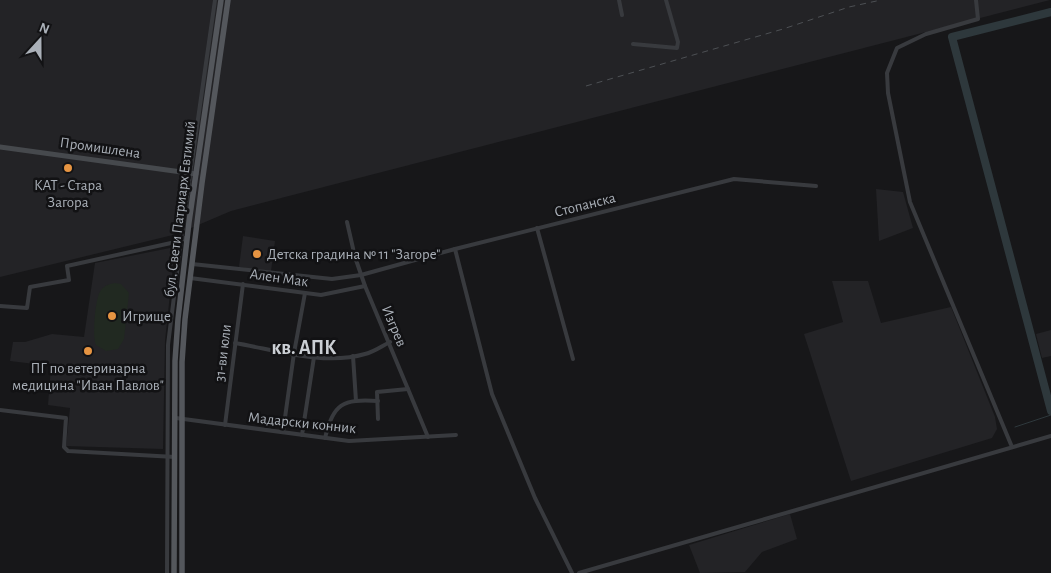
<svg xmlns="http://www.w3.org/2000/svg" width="1051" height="573" viewBox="0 0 1051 573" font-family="'Alegreya Sans',sans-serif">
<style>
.built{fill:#232326}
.green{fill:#212921}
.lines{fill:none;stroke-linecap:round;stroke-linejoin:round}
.stream{stroke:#2e383c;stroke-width:1}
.river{stroke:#2e383c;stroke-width:8}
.minor{stroke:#383a3e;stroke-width:4}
.secondary{stroke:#46494d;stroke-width:5}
.primary{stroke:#54575c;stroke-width:5.5}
.rail{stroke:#4d5054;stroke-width:1;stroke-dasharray:6 5;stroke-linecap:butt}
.poi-dot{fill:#e69442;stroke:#121214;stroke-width:2}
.labels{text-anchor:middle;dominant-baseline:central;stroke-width:5;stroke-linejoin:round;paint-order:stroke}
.street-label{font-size:15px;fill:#aab0b8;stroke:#121214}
.poi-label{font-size:15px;fill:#aab0b8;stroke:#121214}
.district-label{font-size:20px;font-weight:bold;fill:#cbcfd4;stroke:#121214}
</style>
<rect width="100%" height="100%" fill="#171719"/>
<g class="built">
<path d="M0,0H1050L231,211L177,234L0,277Z"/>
<path d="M876,189L903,192L913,228L879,241Z"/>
<path d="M243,236L275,241L271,271L239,267Z"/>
<path d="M175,247L165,341L163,449L66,446L70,408L48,405L51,366L10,361L13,342H25L52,334L84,337L95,263Z"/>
<path d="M832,281H868L881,323L951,307L995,417L997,429L992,438L851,481L804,334L843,322Z"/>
<path d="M1051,330V356L1042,358L1036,334Z"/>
<path d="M790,514L797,539L762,552L745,572L700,573L689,545Z"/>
</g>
<path class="green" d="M115,283L121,284L129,293L124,339L118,349L106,351L96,345C92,337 95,297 101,290C105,285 110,284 115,283Z"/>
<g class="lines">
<path class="stream" d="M1015,427L1051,415"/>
<path class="river" d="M1051,12L952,37L1051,411"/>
<g class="minor">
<path d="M619,0L622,15"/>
<path d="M976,0L978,19L926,34L897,48L887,73L888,93L910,202L1012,447"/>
<path d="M633,44L677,48L678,42L666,0"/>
<path d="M347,222L355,257L365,286L428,437"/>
<path d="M537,228L573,359"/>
<path d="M455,249L492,394L535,498L572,573"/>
<path d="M192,264L332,279L361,275L455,249L734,179L816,186"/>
<path d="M190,278L321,295L365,286"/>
<path d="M0,306L27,308L30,287L69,280L67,266L180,241L187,237"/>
<path d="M235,343C276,350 324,366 365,354C374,352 382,346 390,342"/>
<path d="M353,356L356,401"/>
<path d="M0,410L66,418L64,447L68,451L175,457"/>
<path d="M176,418L349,441L456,435"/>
<path d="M378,419L377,392L408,389"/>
<path d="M225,425L243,284"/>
<path d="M283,432L294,353L305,293"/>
<path d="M302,435L314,357"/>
<path d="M325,438C334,403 342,399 378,401"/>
<path d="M167,573L168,345L183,224L215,0"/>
<path d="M579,573L1051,436"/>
</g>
<path class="secondary" d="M0,147L196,174"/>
<g class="primary">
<path d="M174,573L175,361L178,319L189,222L221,0"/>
<path d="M182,573V362L185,319L202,183L228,0"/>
</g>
<path class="rail" d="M586,86L783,29L849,7L881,0"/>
</g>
<g class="poi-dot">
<circle cx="68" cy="168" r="5"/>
<circle cx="257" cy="254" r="5"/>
<circle cx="112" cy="316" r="5"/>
<circle cx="88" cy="351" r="5"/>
</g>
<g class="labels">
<g class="street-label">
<text transform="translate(100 148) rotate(8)">Промишлена</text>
<text transform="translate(585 205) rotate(-14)">Стопанска</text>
<text transform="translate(180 209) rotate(-83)">бул. Свети Патриарх Евтимий</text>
<text transform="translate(279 278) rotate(8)">Ален Мак</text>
<text transform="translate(394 326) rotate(67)">Изгрев</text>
<text transform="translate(223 353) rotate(-83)">31-ви юли</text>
<text transform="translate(302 423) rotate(6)">Мадарски конник</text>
</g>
<g class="poi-label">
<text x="68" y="185">КАТ - Стара<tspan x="68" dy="17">Загора</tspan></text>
<text x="267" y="254" text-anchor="start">Детска градина № 11 "Загоре"</text>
<text x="122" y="316" text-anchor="start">Игрище</text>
<text x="88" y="368">ПГ по ветеринарна<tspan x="88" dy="17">медицина "Иван Павлов"</tspan></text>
</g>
<g class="district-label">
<text x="304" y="348">кв. АПК</text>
</g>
</g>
<g transform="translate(40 40) rotate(21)" stroke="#121214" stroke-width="4" paint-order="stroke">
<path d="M0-4L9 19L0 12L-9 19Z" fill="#aab0b8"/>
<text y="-8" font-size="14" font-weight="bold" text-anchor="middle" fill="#aab0b8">N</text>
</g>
</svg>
